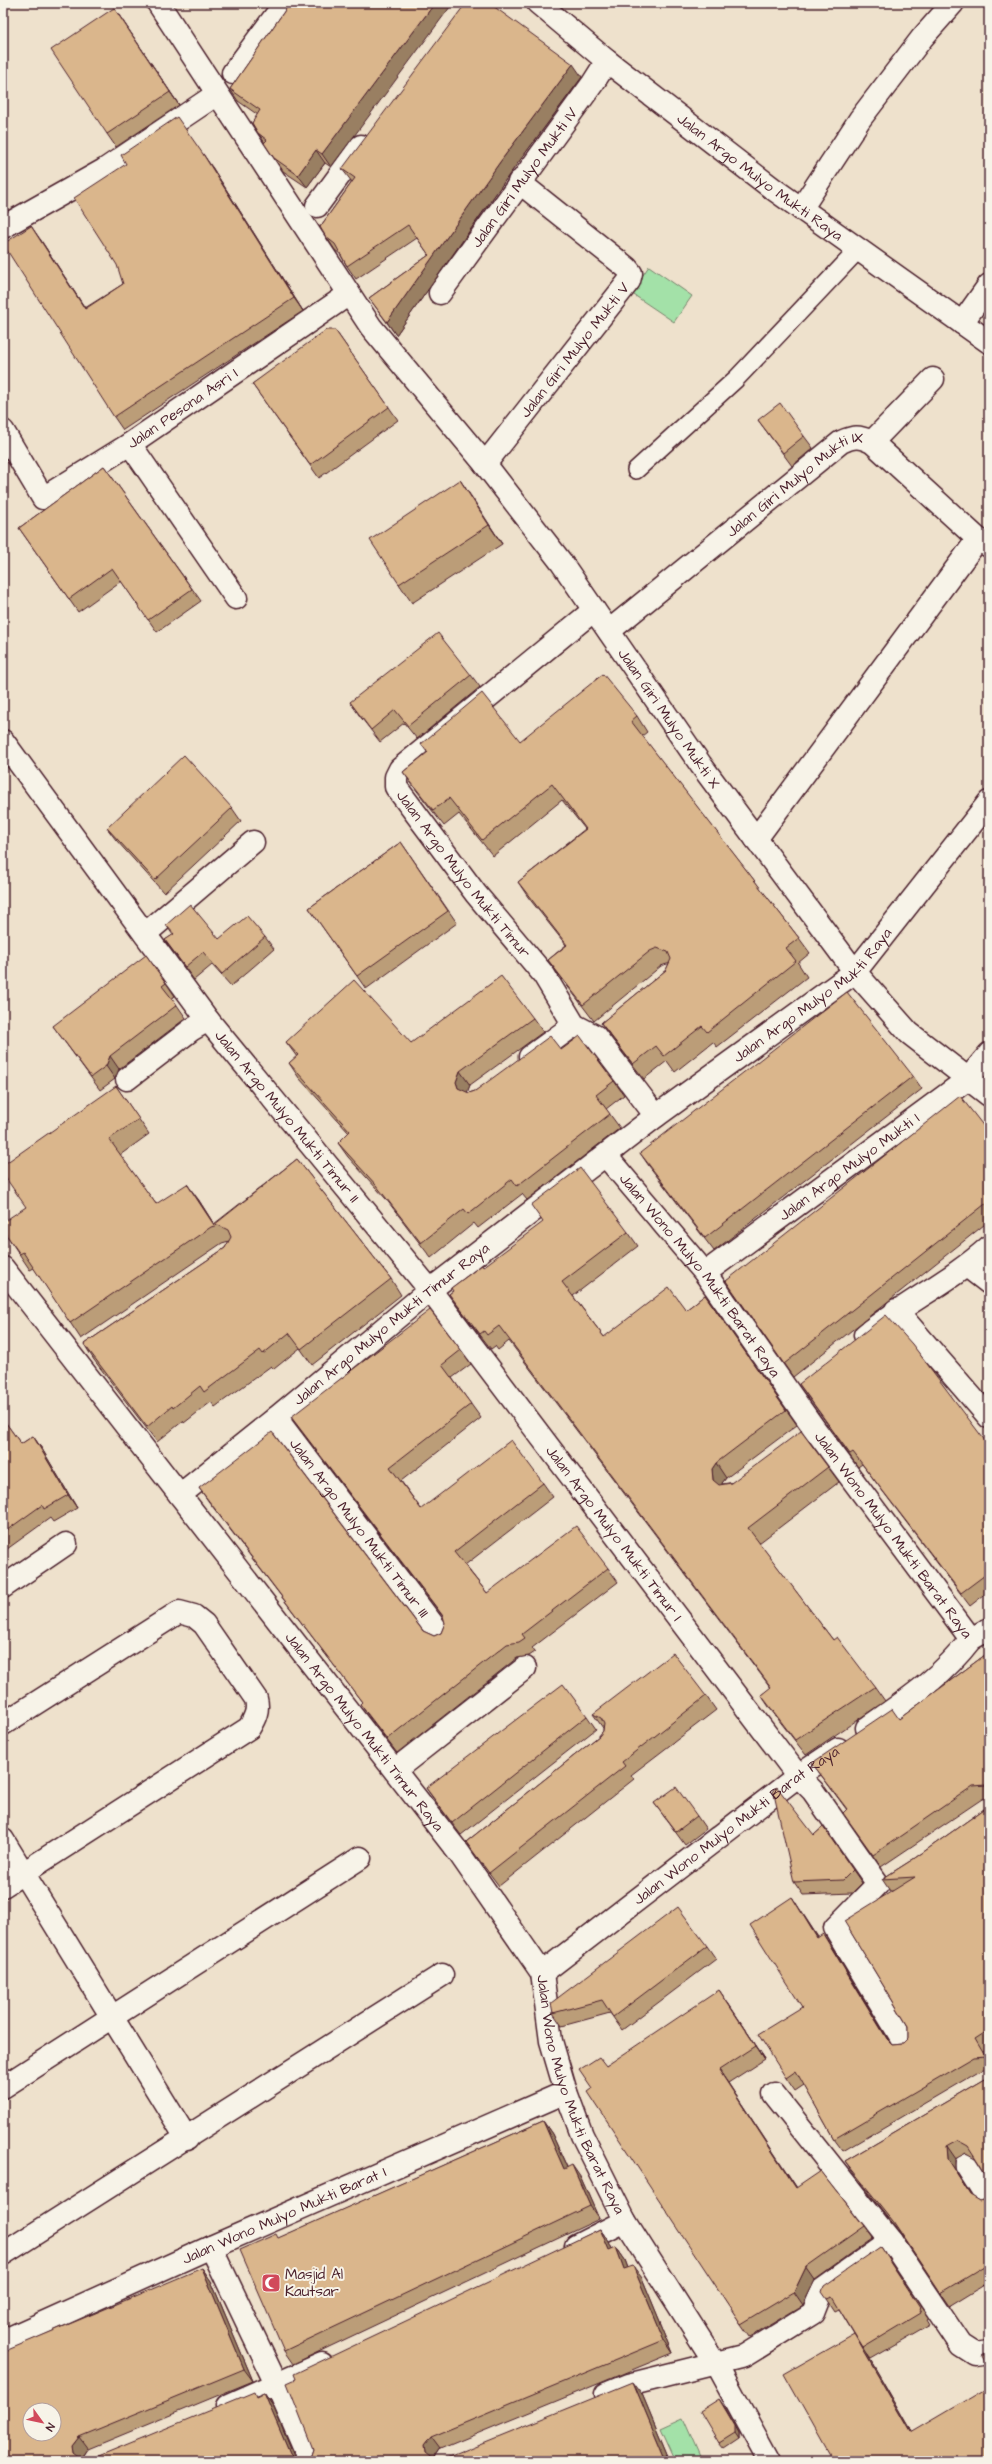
<svg xmlns="http://www.w3.org/2000/svg" width="992" height="2464" viewBox="0 0 992 2464" font-family="'Architects Daughter',sans-serif">
<style>
.green{fill:#a3e1a8;stroke:#76806a}
.lines{fill:none;stroke-linecap:round;stroke-linejoin:round}
.lane-casing{stroke:#4a1f2b;stroke-width:20}
.street-casing{stroke:#4a1f2b;stroke-width:25}
.lane{stroke:#f7f3e8;stroke-width:17}
.street{stroke:#f7f3e8;stroke-width:22}
.wall{fill:#bb9d78;stroke:#4a1f2b}
.shaded-wall{fill:#997f62;stroke:#4a1f2b}
.building{fill:#dab68c;stroke:#4a1f2b;fill-rule:evenodd}
.labels{text-anchor:middle;dominant-baseline:central;stroke-width:4;stroke-linejoin:round;paint-order:stroke}
.street-label{font-size:15px;fill:#4a1f2b;stroke:#f7f3e8}
.poi-label{font-size:15px;fill:#4a1f2b;stroke:#f7f3e8;text-anchor:start}
</style>
<rect width="100%" height="100%" fill="#eee1cc"/>
<filter id="ink" filterUnits="userSpaceOnUse"><feTurbulence type="fractalNoise" baseFrequency=".025" numOctaves="2"/><feDisplacementMap in="SourceGraphic" scale="8" xChannelSelector="R" yChannelSelector="G"/><feConvolveMatrix kernelMatrix="1 2 1 2 8 2 1 2 1" color-interpolation-filters="sRGB"/></filter>
<g filter="url(#ink)">
<g class="green">
<path d="M649,266L692,296L674,322L631,293Z"/>
<path d="M683,2418L702,2461H676L661,2428Z"/>
</g>
<g class="lines">
<defs>
<path id="lane" d="M636,470L736,379L858,250"/>
<g id="street">
<path id="s1" d="M158,3L371,327L485,464L561,562L701,765L855,972L909,1033L989,1095"/>
<path id="s2" d="M538,3L607,61L772,188L989,342"/>
<path d="M233,73L285,3"/>
<path d="M317,206L361,146"/>
<path d="M801,209L860,119L922,38L953,3"/>
<path d="M3,227L104,170L217,94"/>
<path id="s3" d="M440,293L593,83L607,61"/>
<path d="M962,323L989,285"/>
<path id="s4" d="M3,431L43,498L130,444L349,294"/>
<path d="M872,442L933,379"/>
<path d="M130,444L236,598"/>
<path id="s5" d="M485,464L629,281L631,273L627,268L519,182"/>
<path id="s6" d="M594,610L400,769L396,777V787L476,894L544,975L574,1025L595,1036L656,1116"/>
<path id="s7" d="M609,631L841,442C854,436 859,436 872,442L978,539L989,546"/>
<path d="M3,741L208,1020"/>
<path d="M756,839L978,539"/>
<path d="M145,934L253,842"/>
<path d="M530,1057L574,1025"/>
<path id="s8" d="M127,1079L191,1030L208,1020L430,1290L798,1776L813,1791L878,1884L835,1928L906,2045"/>
<path id="s9" d="M606,1156L705,1273L814,1428L971,1639C941,1678 907,1700 867,1728"/>
<path d="M967,1266L989,1283"/>
<path id="s10" d="M3,1268L459,1853L542,1973L551,2041L566,2092L582,2135L625,2221L716,2364L769,2461"/>
<path id="s11" d="M705,1273L968,1079L989,1054"/>
<path d="M896,1310L989,1417"/>
<path d="M865,1335C905,1303 951,1281 989,1247"/>
<path id="s12" d="M276,1418L443,1638"/>
<path id="s13" d="M180,1495L276,1418L430,1290L656,1116L855,972L989,802"/>
<path d="M3,1587L66,1544"/>
<path d="M971,1639L989,1629"/>
<path d="M3,1724L179,1612L194,1616L204,1624L256,1699C259,1710 255,1718 249,1728L3,1886"/>
<path d="M395,1770L525,1668"/>
<path d="M3,1840L187,2139"/>
<path id="s14" d="M542,1973L798,1776L838,1749"/>
<path d="M3,2087L360,1858"/>
<path d="M774,2094L891,2241L961,2345L975,2354L989,2352"/>
<path d="M966,2165L989,2201"/>
<path d="M576,2246L625,2221"/>
<path d="M211,2247L277,2385L310,2461"/>
<path d="M3,2254L442,1975"/>
<path id="s15" d="M3,2341L211,2247L566,2092"/>
<path d="M606,2394L628,2385L744,2356L813,2313L822,2290L891,2241"/>
<path d="M227,2406L322,2364"/>
</g>
</defs>
<use href="#lane" class="lane-casing"/>
<use href="#street" class="street-casing"/>
<use href="#lane" class="lane"/>
<use href="#street" class="street"/>
</g>
<g class="wall">
<path d="M290,3L331,167L325,163L307,187L283,171L252,123L258,115L238,101L230,89Z"/>
<path d="M114,8L179,105L116,147L107,134Z"/>
<path d="M582,77L509,175L396,335L369,298L429,255L417,238L356,279L347,266L340,254L335,250L320,227L352,182L342,169Z"/>
<path d="M212,167L303,311L123,430L114,417L40,239L85,308L123,284Z"/>
<path d="M335,330L398,420L319,478L252,384Z"/>
<path d="M758,420L804,436L813,448L792,466Z"/>
<path d="M104,466L201,601L157,632L121,581L78,612L19,528Z"/>
<path d="M460,480L502,544L412,603L399,584Z"/>
<path d="M471,675L480,687L417,739L404,723L380,742L359,715L350,702Z"/>
<path d="M637,716L647,732L642,736L799,938L810,953L798,963L807,977L717,1047L713,1042L675,1072L667,1061L644,1079L612,1038L601,1023L666,970L669,964H667L661,966L594,1021L559,975L548,960L566,945L528,897L518,882L585,829L562,800L493,856L459,814L444,826L414,787L403,772L427,752L421,744L520,741Z"/>
<path d="M232,808L241,821L164,893L116,840L107,828Z"/>
<path d="M401,842L457,923L366,989L309,908Z"/>
<path d="M166,925L219,939L265,937L274,949L231,986L212,965L194,980L165,940L173,935Z"/>
<path d="M166,983L175,996L172,998L186,1018L119,1069L115,1079L100,1090L53,1026Z"/>
<path d="M533,1018L543,1032L470,1085L467,1092L469,1093L475,1091L561,1050L614,1081L624,1095L606,1109L620,1128L527,1200L522,1194L478,1228L474,1223L431,1258L386,1199L348,1157L338,1143L349,1133L299,1078L289,1063L297,1057L286,1042L411,1043Z"/>
<path d="M913,1076L922,1089L714,1251L649,1166L640,1153Z"/>
<path d="M116,1086L149,1134L120,1155L156,1204L198,1199L214,1224L297,1159L391,1279L401,1295L312,1365L300,1348L274,1369L271,1366L215,1407L211,1402L184,1423L183,1421L157,1442L94,1360L84,1344L225,1248L229,1241L222,1243L81,1339L34,1268L30,1270L3,1230L26,1207Z"/>
<path d="M989,1133V1221L793,1377L726,1281Z"/>
<path d="M628,1232L638,1246L573,1296L604,1337L686,1310L705,1295L797,1425L726,1478L722,1483V1484L828,1467L839,1482L759,1543L833,1640L875,1687L885,1701L806,1755L771,1710L761,1695L771,1688L509,1341L498,1350L495,1346L491,1349L460,1309L449,1294L483,1267Z"/>
<path d="M461,1350L471,1364L452,1378L481,1418L401,1481L421,1509L543,1483L553,1497L465,1565L487,1593L608,1568L618,1582L532,1648L535,1652L529,1656L517,1658L397,1753L370,1718L360,1704L362,1702L209,1502L199,1488L423,1631L434,1636L441,1633L445,1623L444,1618L301,1431L291,1417Z"/>
<path d="M799,1384L989,1446V1591L970,1606L862,1464L858,1467Z"/>
<path d="M3,1419L21,1444L33,1436L42,1449L77,1508L53,1522L50,1518L3,1552Z"/>
<path d="M989,1652V1798L982,1799L881,1867L843,1813L847,1810L812,1763L899,1719Z"/>
<path d="M706,1696L716,1710L631,1775L634,1779L499,1886L466,1842L599,1736L603,1731V1728L593,1714Z"/>
<path d="M587,1716L596,1729L461,1835L435,1801L426,1788Z"/>
<path d="M654,1803L697,1816L706,1829L685,1845Z"/>
<path d="M989,1803V2048L983,2052L989,2061V2069H983L843,2151L834,2139L804,2085L795,2091L786,2078L802,2007L792,1897L818,1937L832,1947L889,2041L892,2044L903,2043L908,2038V2026L893,1891H890L882,1879L915,1858L987,1807Z"/>
<path d="M823,1827L862,1883L852,1893L803,1895L794,1882L814,1835Z"/>
<path d="M707,1946L716,1959L622,2030L610,2013L562,2026L553,2013Z"/>
<path d="M728,2003L765,2059L728,2083L796,2187L864,2226L873,2238L815,2280L803,2305L750,2337L741,2324L592,2089L606,2066Z"/>
<path d="M987,2078L975,2158L966,2153L955,2159V2171L971,2196L980,2201L987,2199L989,2197V2282L950,2306L899,2231L854,2174L845,2161Z"/>
<path d="M543,2121L552,2134L567,2167L581,2178L599,2219L293,2364L284,2351L279,2238Z"/>
<path d="M600,2229L609,2242L612,2249L616,2247L625,2260L628,2268L642,2278L673,2353L440,2449L433,2460H441L642,2394L670,2461H3L202,2268L211,2281L253,2381L88,2449L81,2460H89L264,2393L273,2406L295,2459L306,2460L311,2455L313,2449L296,2379Z"/>
<path d="M880,2247L929,2319L927,2320L930,2325L871,2359L867,2354L912,2432L989,2461H833L854,2334L839,2309L835,2311L827,2299Z"/>
<path d="M724,2406L739,2433V2439L724,2449L719,2443Z"/>
</g>
<g class="shaded-wall">
<path d="M435,3H453L331,167L322,154Z"/>
<path d="M114,8L123,21L179,105L170,92Z"/>
<path d="M573,64L582,77L509,175L396,335L387,322L500,162Z"/>
<path d="M316,150L325,163L307,187L298,175Z"/>
<path d="M203,154L212,167L303,311L294,298Z"/>
<path d="M31,226L40,239L94,322L85,309Z"/>
<path d="M460,480L473,499L502,544L489,525Z"/>
<path d="M110,1056L119,1069L115,1079L106,1066Z"/>
<path d="M460,1071L470,1085L466,1096L458,1088L456,1082Z"/>
<path d="M187,1184L198,1199L215,1226Z"/>
<path d="M33,1436L42,1449L77,1508L68,1495Z"/>
<path d="M716,1463L726,1478L722,1483L724,1495L713,1480L712,1469Z"/>
<path d="M792,1897L800,1910L826,1950L817,1938Z"/>
<path d="M823,1934L832,1947L895,2051L887,2039Z"/>
<path d="M719,1990L728,2003L765,2059L756,2046Z"/>
<path d="M719,2070L728,2083L805,2200L796,2188Z"/>
<path d="M543,2121L552,2134L573,2181L564,2169Z"/>
<path d="M946,2146L955,2159V2171L978,2208L947,2159Z"/>
<path d="M572,2165L581,2178L599,2219L590,2206Z"/>
<path d="M600,2229L609,2242L618,2263L609,2250Z"/>
<path d="M616,2247L625,2260L633,2282L624,2269Z"/>
<path d="M633,2266L642,2278L673,2353L664,2340Z"/>
<path d="M806,2267L815,2280L803,2305L794,2292Z"/>
<path d="M202,2268L211,2281L253,2381L244,2369Z"/>
<path d="M854,2334L867,2354L919,2445L911,2433Z"/>
<path d="M633,2382L642,2394L670,2461H666Z"/>
<path d="M264,2393L273,2406L296,2461L290,2454Z"/>
<path d="M719,2399L724,2406L739,2433V2439L735,2433Z"/>
<path d="M79,2437L88,2449L81,2459V2461L73,2453L72,2446Z"/>
<path d="M431,2437L440,2449L433,2459V2461L425,2453L424,2446Z"/>
</g>
<g class="building">
<path d="M290,3H435L322,154L316,150L298,175L274,158L264,143L267,140L258,133L252,123L260,110L230,89Z"/>
<path d="M466,3H489L573,64L500,162L387,322L369,298L429,255L408,225L347,266L335,244L326,237L320,227L355,178L342,169Z"/>
<path d="M114,8L170,92L107,134L51,50Z"/>
<path d="M177,117L203,154L294,298L114,417L3,244L31,226L85,309L123,284L117,265L74,198L126,164L121,155Z"/>
<path d="M326,330H335L389,407L310,465L252,384Z"/>
<path d="M780,403L804,436L783,453L758,420Z"/>
<path d="M104,466L192,589L148,620L112,568L69,599L19,528Z"/>
<path d="M460,480L489,525L399,584L370,540Z"/>
<path d="M438,633L471,675L408,726L395,710L371,730L350,702Z"/>
<path d="M603,674L637,716L631,721L799,938L786,948L796,961L707,1032L702,1026L664,1056L656,1046L633,1064L601,1023L666,970L671,959L668,952L657,948L650,951L583,1005L548,960L567,945L518,882L586,829L552,784L482,840L449,798L433,810L403,772L428,752L421,744L482,693L520,741Z"/>
<path d="M184,755L232,808L155,880L107,828Z"/>
<path d="M401,842L448,911L357,976L309,908Z"/>
<path d="M190,904L219,939L247,916L265,937L222,974L203,952L185,967L165,940L174,934L166,925Z"/>
<path d="M146,955L166,983L162,986L177,1005L110,1056L106,1066L91,1077L53,1026Z"/>
<path d="M501,976L533,1018L460,1071L456,1082L458,1088L469,1093L475,1091L550,1036L561,1050L580,1036L614,1081L596,1095L610,1114L517,1186L512,1179L468,1214L464,1209L421,1243L376,1185L338,1143L350,1131L289,1063L298,1055L286,1042L354,980L411,1043Z"/>
<path d="M847,992L913,1076L705,1238L640,1153Z"/>
<path d="M116,1086L139,1119L109,1139L156,1204L187,1184L214,1225L297,1159L391,1279L301,1349L289,1333L263,1354L260,1350L204,1392L200,1386L173,1408L172,1406L147,1427L84,1344L225,1248L231,1237L228,1230L218,1225L211,1227L70,1323L23,1252L20,1254L3,1230V1222L26,1207L3,1174V1165Z"/>
<path d="M960,1096L989,1133V1201L784,1364L726,1281Z"/>
<path d="M580,1168L628,1232L562,1282L604,1337L669,1287L686,1310L705,1295L786,1410L716,1463L712,1469L713,1480L719,1485L731,1483L801,1431L828,1467L748,1528L833,1640L837,1637L875,1687L795,1740L761,1695L771,1687L499,1326L487,1335L484,1331L480,1334L449,1294L453,1291L451,1288L482,1265L483,1267L543,1222L531,1205Z"/>
<path d="M430,1310L461,1350L442,1365L471,1404L390,1467L421,1509L511,1440L543,1483L454,1552L487,1593L576,1526L608,1568L522,1634L525,1638L519,1642L507,1644L387,1739L360,1704L362,1702L199,1488L272,1432L423,1631L434,1636L441,1633L445,1623L443,1616L291,1417Z"/>
<path d="M886,1315L912,1344L989,1446V1572L961,1593L853,1452L850,1454L799,1384Z"/>
<path d="M3,1419L21,1444L33,1436L68,1495L44,1509L42,1505L3,1533Z"/>
<path d="M989,1652V1790L986,1785L973,1786L873,1855L843,1813L847,1809L812,1763L892,1709L899,1719Z"/>
<path d="M673,1653L706,1696L622,1762L625,1766L489,1873L466,1842L599,1736L603,1731L604,1724L601,1718L593,1714Z"/>
<path d="M563,1684L587,1716L452,1823L426,1788Z"/>
<path d="M676,1787L697,1816L676,1832L654,1803Z"/>
<path d="M777,1787L814,1835L823,1827L853,1870L843,1880L794,1882L773,1790Z"/>
<path d="M989,1803V2030L975,2039L985,2056L974,2057L834,2139L796,2071L786,2078L758,2034L802,2007L750,1925L792,1897L817,1938L823,1934L887,2039L892,2044L903,2043L908,2038V2026L844,1921L915,1877L882,1879L915,1858L987,1807Z"/>
<path d="M678,1907L707,1946L613,2017L602,2000L553,2013L551,2003Z"/>
<path d="M719,1990L756,2046L719,2070L796,2188L821,2171L864,2226L806,2267L794,2292L741,2324L588,2092L592,2089L579,2070L599,2057L606,2066Z"/>
<path d="M989,2074V2179L968,2146L957,2140L946,2146L947,2159L970,2195L980,2201L987,2199L989,2197V2264L941,2293L893,2221L845,2161L987,2078Z"/>
<path d="M543,2121L564,2169L572,2165L590,2206L284,2351L240,2250L276,2234L278,2238Z"/>
<path d="M600,2229L609,2250L616,2247L624,2269L633,2266L664,2340L431,2437L424,2446L425,2453L434,2460H441L633,2382L666,2461H3V2352L202,2268L244,2369L79,2437L72,2446L73,2453L82,2460H89L254,2392L256,2397L264,2393L290,2454L294,2458L306,2460L311,2455L313,2449L287,2383L296,2379L294,2374ZM30,2410H54V2434H30Z"/>
<path d="M880,2247L920,2308L919,2309L921,2313L863,2348L832,2297L827,2299L822,2292L824,2286Z"/>
<path d="M854,2334L911,2433L989,2387V2461H833L784,2374Z"/>
<path d="M989,2352V2370L982,2356Z"/>
<path d="M719,2399L735,2426V2433L719,2443L700,2411Z"/>
</g>
</g>
<defs>
<symbol id="mosque-square" viewBox="-11 -11 22 22"><rect x="-9" y="-9" width="18" height="18" rx="4" fill="#d1495b" stroke="#f7f3e8"/><path d="M3.5-4.9A6 6 0 1 0 3.5 4.9A5 5 0 1 1 3.5-4.9Z" fill="#fff"/></symbol>
</defs>
<g fill-rule="evenodd">
<use href="#mosque-square" x="260" y="2272" width="22" height="22"/>
</g>
<g class="labels">
<g class="street-label">
<text stroke="none"><textPath href="#s3" startOffset="143">Jalan Giri Mulyo Mukti IV</textPath></text>
<text stroke="none"><textPath href="#s2" startOffset="282">Jalan Argo Mulyo Mukti Raya</textPath></text>
<text stroke="none"><textPath href="#s5" startOffset="145">Jalan Giri Mulyo Mukti V</textPath></text>
<text stroke="none"><textPath href="#s4" startOffset="244">Jalan Pesona Asri I</textPath></text>
<text stroke="none"><textPath href="#s7" startOffset="238">Jalan Giri Mulyo Mukti IX</textPath></text>
<text stroke="none"><textPath href="#s1" startOffset="880">Jalan Giri Mulyo Mukti X</textPath></text>
<text stroke="none"><textPath href="#s6" startOffset="380">Jalan Argo Mulyo Mukti Timur</textPath></text>
<text stroke="none"><textPath href="#s13" startOffset="807">Jalan Argo Mulyo Mukti Raya</textPath></text>
<text stroke="none"><textPath href="#s8" startOffset="225">Jalan Argo Mulyo Mukti Timur II</textPath></text>
<text stroke="none"><textPath href="#s11" startOffset="179">Jalan Argo Mulyo Mukti I</textPath></text>
<text stroke="none"><textPath href="#s9" startOffset="152">Jalan Wono Mulyo Mukti Barat Raya</textPath></text>
<text stroke="none"><textPath href="#s13" startOffset="272">Jalan Argo Mulyo Mukti Timur Raya</textPath></text>
<text stroke="none"><textPath href="#s12" startOffset="138">Jalan Argo Mulyo Mukti Timur III</textPath></text>
<text stroke="none"><textPath href="#s8" startOffset="755">Jalan Argo Mulyo Mukti Timur I</textPath></text>
<text stroke="none"><textPath href="#s9" startOffset="476">Jalan Wono Mulyo Mukti Barat Raya</textPath></text>
<text stroke="none"><textPath href="#s10" startOffset="588">Jalan Argo Mulyo Mukti Timur Raya</textPath></text>
<text stroke="none"><textPath href="#s14" startOffset="244">Jalan Wono Mulyo Mukti Barat Raya</textPath></text>
<text stroke="none"><textPath href="#s10" startOffset="1016">Jalan Wono Mulyo Mukti Barat Raya</textPath></text>
<text stroke="none"><textPath href="#s15" startOffset="308">Jalan Wono Mulyo Mukti Barat I</textPath></text>
</g>
<g class="poi-label">
<text x="285" y="2274">Masjid Al<tspan x="285" dy="17">Kautsar</tspan></text>
</g>
</g>
<rect width="992" height="2464" fill="none" stroke="#f7f3e8" stroke-width="16"/>
<rect x="8" y="8" width="976" height="2448" fill="none" stroke="#4a1f2b" stroke-width="1.5" filter="url(#ink)"/>
<g transform="translate(42 2422) rotate(123)"><circle r="19" fill="#f7f3e8" stroke="#b29e9c"/>
<path d="M0-3L7 15L0 10L-7 15Z" fill="#d1495b"/>
<text y="-6" font-size="11" font-weight="bold" text-anchor="middle" fill="#4a1f2b">N</text>
</g>
</svg>
